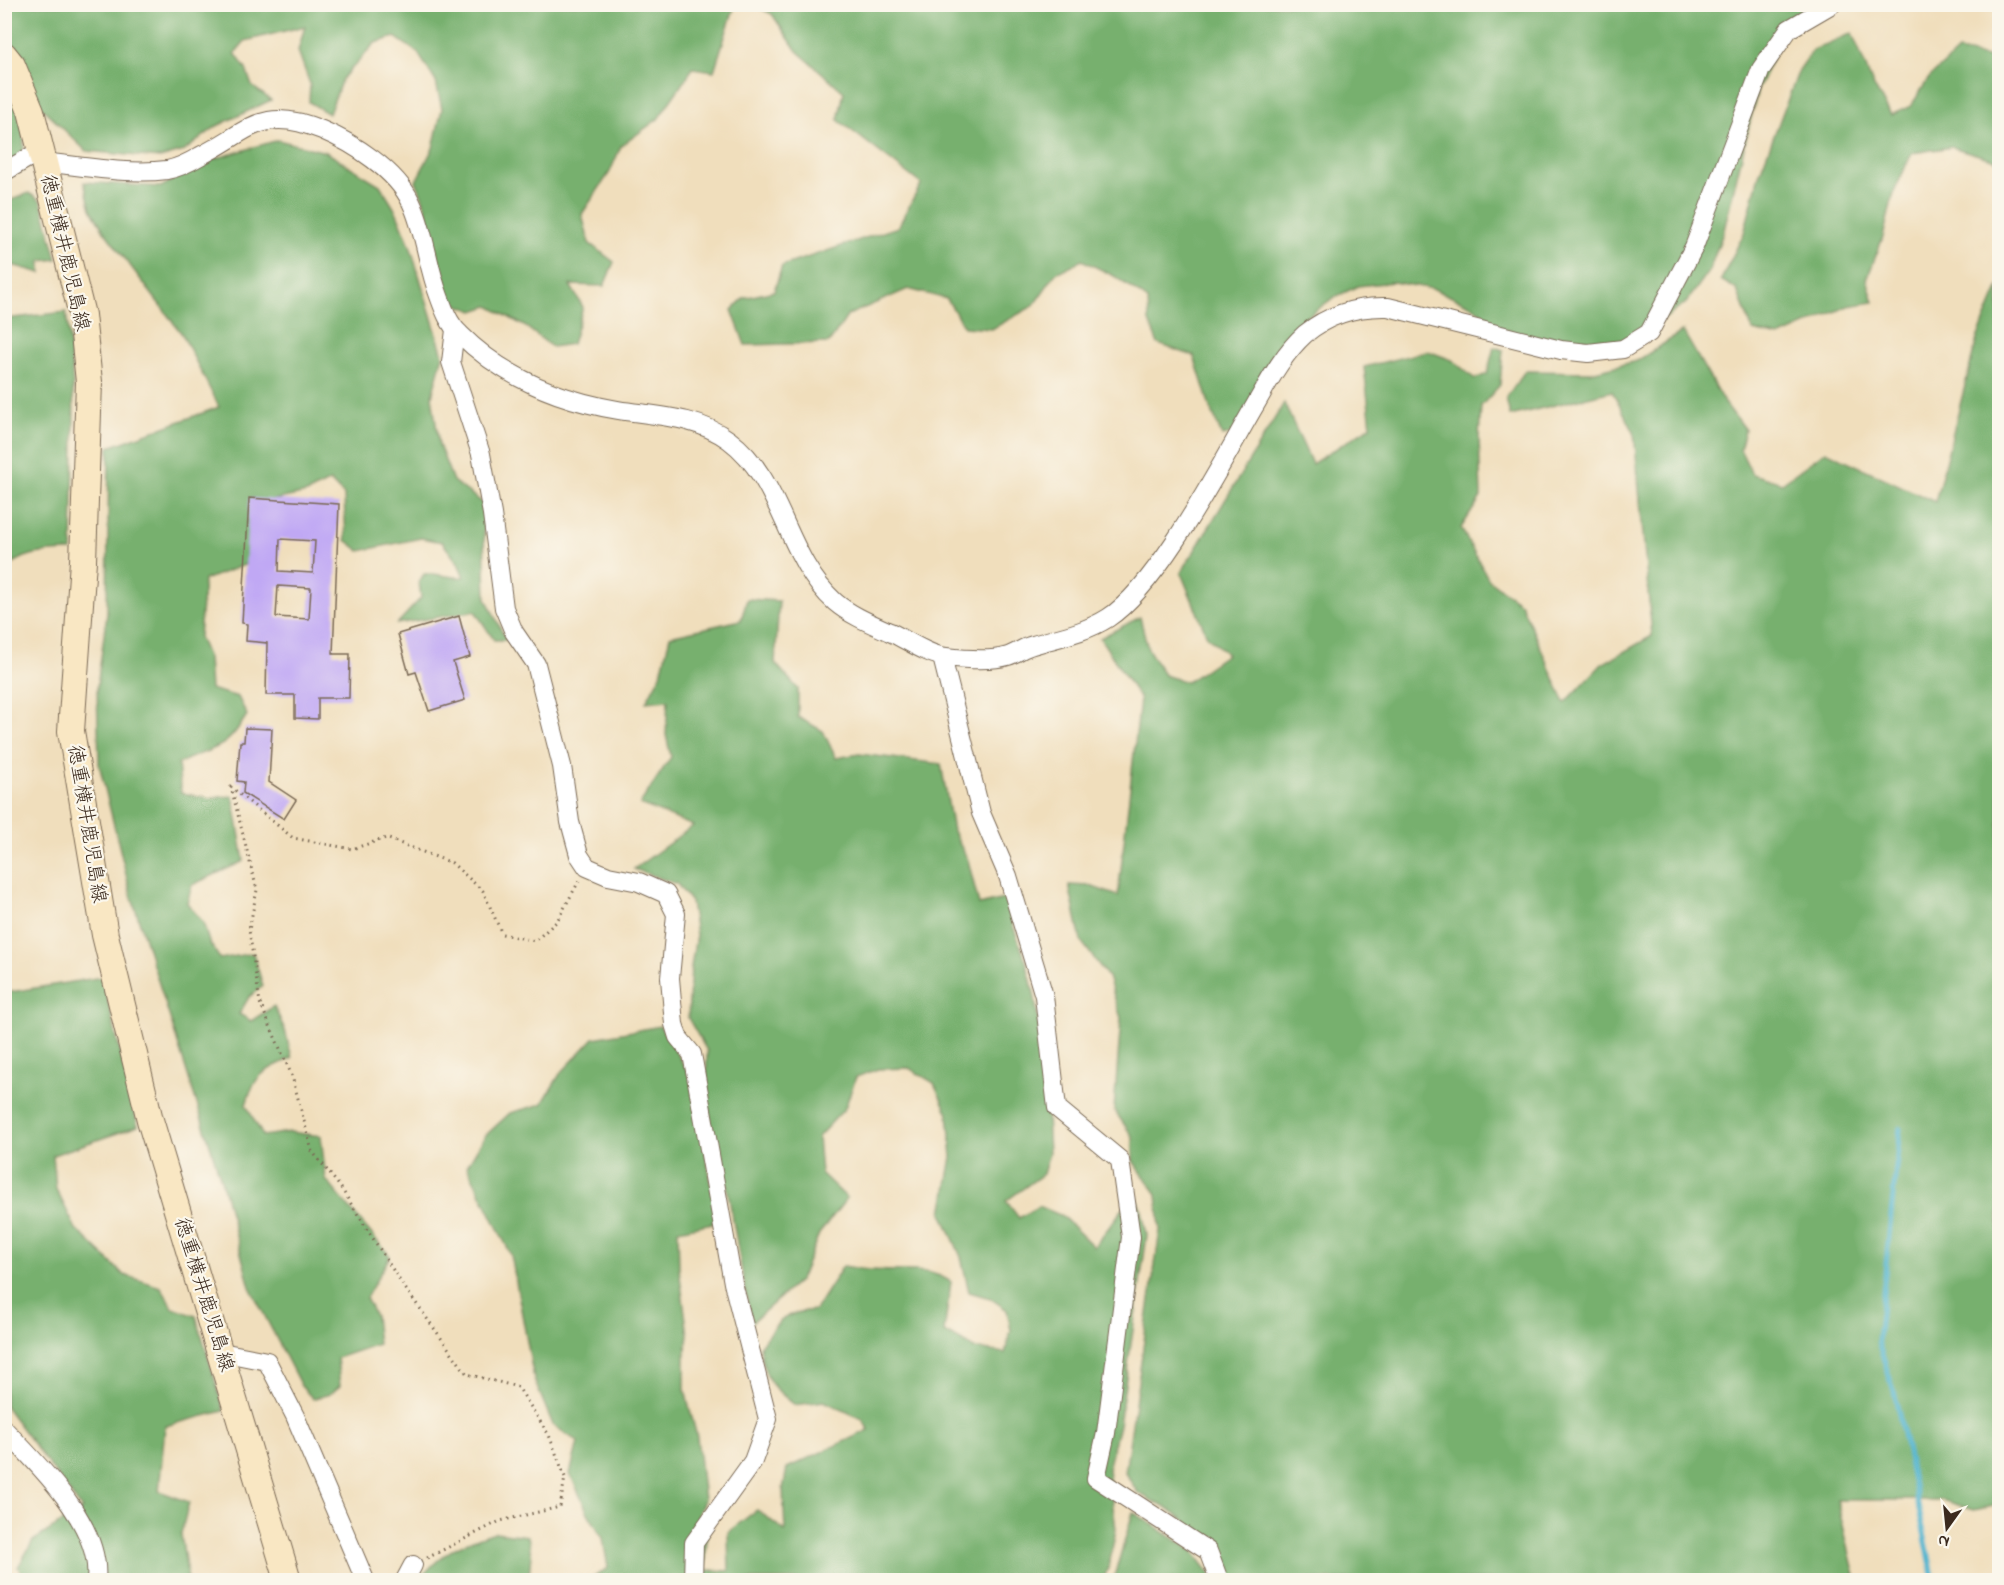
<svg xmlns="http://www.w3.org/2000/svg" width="2004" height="1585" viewBox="0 0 2004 1585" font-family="'Indie Flower','Klee One',sans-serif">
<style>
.forest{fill:#77b06e;stroke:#596d46;stroke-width:1.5}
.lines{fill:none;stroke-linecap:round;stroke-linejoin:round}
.stream{stroke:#4eb2cd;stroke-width:5}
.building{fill:#c0a8f4;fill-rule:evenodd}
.minor-casing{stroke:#7a6955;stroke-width:20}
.secondary-casing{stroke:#7a6955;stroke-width:28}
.path{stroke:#7a6955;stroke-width:3;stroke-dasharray:1.5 4.5;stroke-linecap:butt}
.minor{stroke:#fff;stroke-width:18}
.secondary{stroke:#f9e7c3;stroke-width:26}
.labels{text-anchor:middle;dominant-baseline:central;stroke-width:4.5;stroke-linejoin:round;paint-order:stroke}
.street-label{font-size:20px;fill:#3b2a1e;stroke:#fbf7ec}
</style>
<rect width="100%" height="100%" fill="#fbf7ec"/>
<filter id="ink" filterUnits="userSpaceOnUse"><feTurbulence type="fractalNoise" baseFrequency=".0167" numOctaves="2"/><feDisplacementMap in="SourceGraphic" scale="12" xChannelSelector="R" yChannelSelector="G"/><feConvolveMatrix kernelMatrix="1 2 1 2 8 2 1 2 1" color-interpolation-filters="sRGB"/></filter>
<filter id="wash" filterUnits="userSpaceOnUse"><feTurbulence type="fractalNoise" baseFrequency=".008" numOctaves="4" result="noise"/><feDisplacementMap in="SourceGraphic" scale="24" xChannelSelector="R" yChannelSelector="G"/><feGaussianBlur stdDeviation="1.35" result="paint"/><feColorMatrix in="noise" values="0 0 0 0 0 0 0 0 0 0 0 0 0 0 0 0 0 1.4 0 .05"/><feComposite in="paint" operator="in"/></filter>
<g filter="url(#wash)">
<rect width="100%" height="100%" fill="#f0debc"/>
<g class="forest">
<path d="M5,5H735L714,71L693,68L658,119L621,146L610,172L582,214L589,243L614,262L604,286L570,285L583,307L572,344L552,347L526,327L489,306L474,311L450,302C436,262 433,219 416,181L433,148L442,109L436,82L418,53L395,37L375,43L342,79L329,114L309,102L310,84L298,51L305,26L245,41L235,53L246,69L252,86L271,100L217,126L184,151L160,158L86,151L41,107L5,48Z"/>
<path d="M753,5H1826L1788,25L1758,89L1724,230L1709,271L1686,303L1649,330L1608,348L1552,344L1503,329L1472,306L1434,289L1393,282L1358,286L1333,298L1307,317L1283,364L1238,433L1222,436L1209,404L1194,356L1158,344L1149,321L1148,300L1114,276L1082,260L1056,273L1033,306L992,329L964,327L947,299L908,289L848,315L829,343L745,345L732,310L744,298L774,291L782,266L898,227L921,184L838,120L844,92L797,51L772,14Z"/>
<path d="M1852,33L1873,85L1891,115L1911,106L1929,78L1958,51L1987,57L1999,63V161L1952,147L1912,153L1894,192L1883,237L1867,279L1874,302L1848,306L1779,337L1753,331L1737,290L1721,280L1744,233L1759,175L1799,70L1813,50Z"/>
<path d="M4,70L24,125L23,171H5Z"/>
<path d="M278,140L326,152L380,185L396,211L410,245L443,355L432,396L439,445L453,481L483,503L486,598L506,640H494L475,611L397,624L421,598L419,582L424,574C439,572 449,579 464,577L458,563L442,542L421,538L360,551L346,540L344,495L330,481L307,493L259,503L255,561L204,580L199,637L208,658L210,689L238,697L247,715C222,756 215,744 178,764L181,793L207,798L233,796L244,861L192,885L187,903L203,922L209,942L220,959L253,953L263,986L249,997L239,1014L251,1021L274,1006L285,1030L292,1058C264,1070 254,1075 246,1105L263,1136L290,1132L321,1136L326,1180L390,1256L366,1298L375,1316L378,1344L337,1358L340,1386L330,1394L313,1399L301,1386L250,1287L222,1183L131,895L99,764L97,687L107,613L109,447L219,407L182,334L104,231L91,209L84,182L161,187L204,162Z"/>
<path d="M29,193L41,201L57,259L41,261V273L12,265L5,273L4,206L6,202Z"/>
<path d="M1999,286V1505L1974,1510L1942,1500H1837L1856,1580H1230L1211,1541L1175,1513L1138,1493L1125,1473L1160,1230L1157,1194L1133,1161V1137L1114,1110L1121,1018L1108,977L1081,941L1069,885L1090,886L1118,896L1140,699L1100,638L1140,617L1148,649L1164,675L1187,682L1227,654L1207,636L1181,573L1284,403L1312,464L1371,426L1364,367L1428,351L1452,360L1475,379L1487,374L1494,347L1503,350L1500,385L1481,406L1479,437L1481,497L1461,528L1489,580L1521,604L1565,703L1602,664L1652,636L1634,432L1612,391L1510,416L1506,398L1525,371L1591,372L1637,361L1683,331L1722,399L1745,430L1740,449L1752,474L1782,483L1826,451L1935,502L1977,339Z"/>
<path d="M66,312C78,391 73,471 72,551C48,552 20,551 5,572V319Z"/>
<path d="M747,599L779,601L775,663L798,689V717L823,731L836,758L859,754L941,764L953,831L968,860L979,905L1008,898L1013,926L1026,961L1034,993L1044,1057L1049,1153L1043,1174L1006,1201L1019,1218L1039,1206L1062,1216L1094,1247L1134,1194L1142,1211L1147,1235L1119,1425L1108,1469L1116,1529L1109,1566L1103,1580H589L608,1568L603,1538L588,1513L570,1474L578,1442L553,1425L534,1379L511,1255L467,1166L485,1136L510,1113L542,1104L560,1074L594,1038L660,1026L693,1080L718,1222L678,1230L679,1269L688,1335L685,1357V1390L697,1437L704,1500L698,1515L707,1537L705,1570L729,1571L728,1532L757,1510L785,1531L783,1489L787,1468L869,1430L862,1419L824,1401L795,1405C769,1385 764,1378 760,1346C778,1321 784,1312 815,1310L843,1266C853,1267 862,1270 872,1270C901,1273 925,1265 951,1282L944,1332L976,1349L1005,1353L1011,1330L1007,1310L990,1298L969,1292L961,1257L942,1213L952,1157L948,1114L934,1083L909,1068L878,1069L856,1077L845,1108L818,1137L821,1173L847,1198L819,1234L800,1280L751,1323L724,1169L712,1136L706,1088L707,1051L688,1018L691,967L696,935L691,902L677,884L634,869L693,826L640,804L671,757L666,735L668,700L646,702L661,674L670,636L741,620Z"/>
<path d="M102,977L138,1126L53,1155L56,1189L76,1229L124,1275L161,1287L173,1308L196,1316L224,1411L165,1426L159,1491L189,1502L181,1534L188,1580H25L18,1567L33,1541L82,1509L5,1406L4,1324L9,1308L4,1297L5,993Z"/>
<path d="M1133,1512L1193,1551L1215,1580H1113Z"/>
<path d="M495,1532L528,1536L531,1554L529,1577L536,1580H419C443,1551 459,1544 495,1532Z"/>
</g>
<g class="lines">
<path class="stream" d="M1900,1128L1878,1342L1894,1391L1934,1580"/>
</g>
<g id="blocks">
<g class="building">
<path d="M249,498L339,504L333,654H350L349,698H318V719L295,718V695H266L267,643L246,641L247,624L242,623ZM280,539L315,541L313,573L279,571ZM278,586L311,588L309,619L276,617Z"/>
<path d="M459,616L470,657L453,662L465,700L429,711L416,672L409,674L398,634Z"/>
<path d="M245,728L272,729L269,782L296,800L284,819L243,793L244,782L237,781L240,742H244Z"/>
</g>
</g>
</g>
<g filter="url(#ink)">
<use href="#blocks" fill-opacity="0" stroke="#7a6955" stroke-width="1.5"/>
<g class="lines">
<defs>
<g id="minor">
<path d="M42,162C83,166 127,175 167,170C178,168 190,162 200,156C250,131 261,105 322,130C353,143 396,170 411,202C425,231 427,265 439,296C444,310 449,324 460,334C503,377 559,400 618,410C656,416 696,416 729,440C783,480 785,557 835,602C850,615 872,624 890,632C907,640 928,655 946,657C963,659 992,661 1008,656C1017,653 1024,647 1033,645C1059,637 1084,633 1108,618C1159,585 1222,462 1254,407C1269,381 1283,354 1305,334C1329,314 1357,306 1388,307L1561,350L1588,353L1623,349L1649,333L1694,247L1761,69L1789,29L1832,4"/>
<path d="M4,172L40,151"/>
<path d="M455,330L451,362L481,454L492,514L504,608L514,632L536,664L562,766L570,822L579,855L587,867L608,876L639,882L666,894L676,914L670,978L674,1024L678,1037L692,1054L733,1283L768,1419L753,1461L694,1543L693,1580"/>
<path d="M942,657L981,813L1008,876L1044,996L1057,1108L1120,1160L1131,1237L1106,1433L1096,1478L1208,1551L1219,1580"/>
<path d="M221,1352L267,1361L295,1416L365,1580"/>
<path d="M4,1429C39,1466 102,1525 96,1580"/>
<path d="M405,1580L413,1565"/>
</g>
<path id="secondary" d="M4,55L12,65L31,111L82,315L89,382L83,561L71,731L105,935L150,1120L288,1580"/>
</defs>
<use href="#minor" class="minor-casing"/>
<use href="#secondary" class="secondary-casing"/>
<path class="path" d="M427,1558L500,1521L560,1507L565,1477L549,1435L518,1387L467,1374L400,1281L341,1188L312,1151L292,1076L260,1003L249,930L257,890L231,787L293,838L352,849L386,838L452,863L483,891L502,934L535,941L557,921L579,881"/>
<use href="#minor" class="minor"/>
<use href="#secondary" class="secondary"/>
</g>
</g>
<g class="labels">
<g class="street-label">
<text transform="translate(64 253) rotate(77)">徳重横井鹿児島線</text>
<text transform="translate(86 824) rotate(81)">徳重横井鹿児島線</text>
<text transform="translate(203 1295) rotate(73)">徳重横井鹿児島線</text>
</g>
</g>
<rect width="2004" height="1585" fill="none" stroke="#fbf7ec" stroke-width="24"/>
<g transform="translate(1947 1528) rotate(195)" stroke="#fbf7ec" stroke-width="4.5" paint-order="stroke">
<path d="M0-4.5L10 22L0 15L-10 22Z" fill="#3b2a1e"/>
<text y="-9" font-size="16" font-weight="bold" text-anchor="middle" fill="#3b2a1e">N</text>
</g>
</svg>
